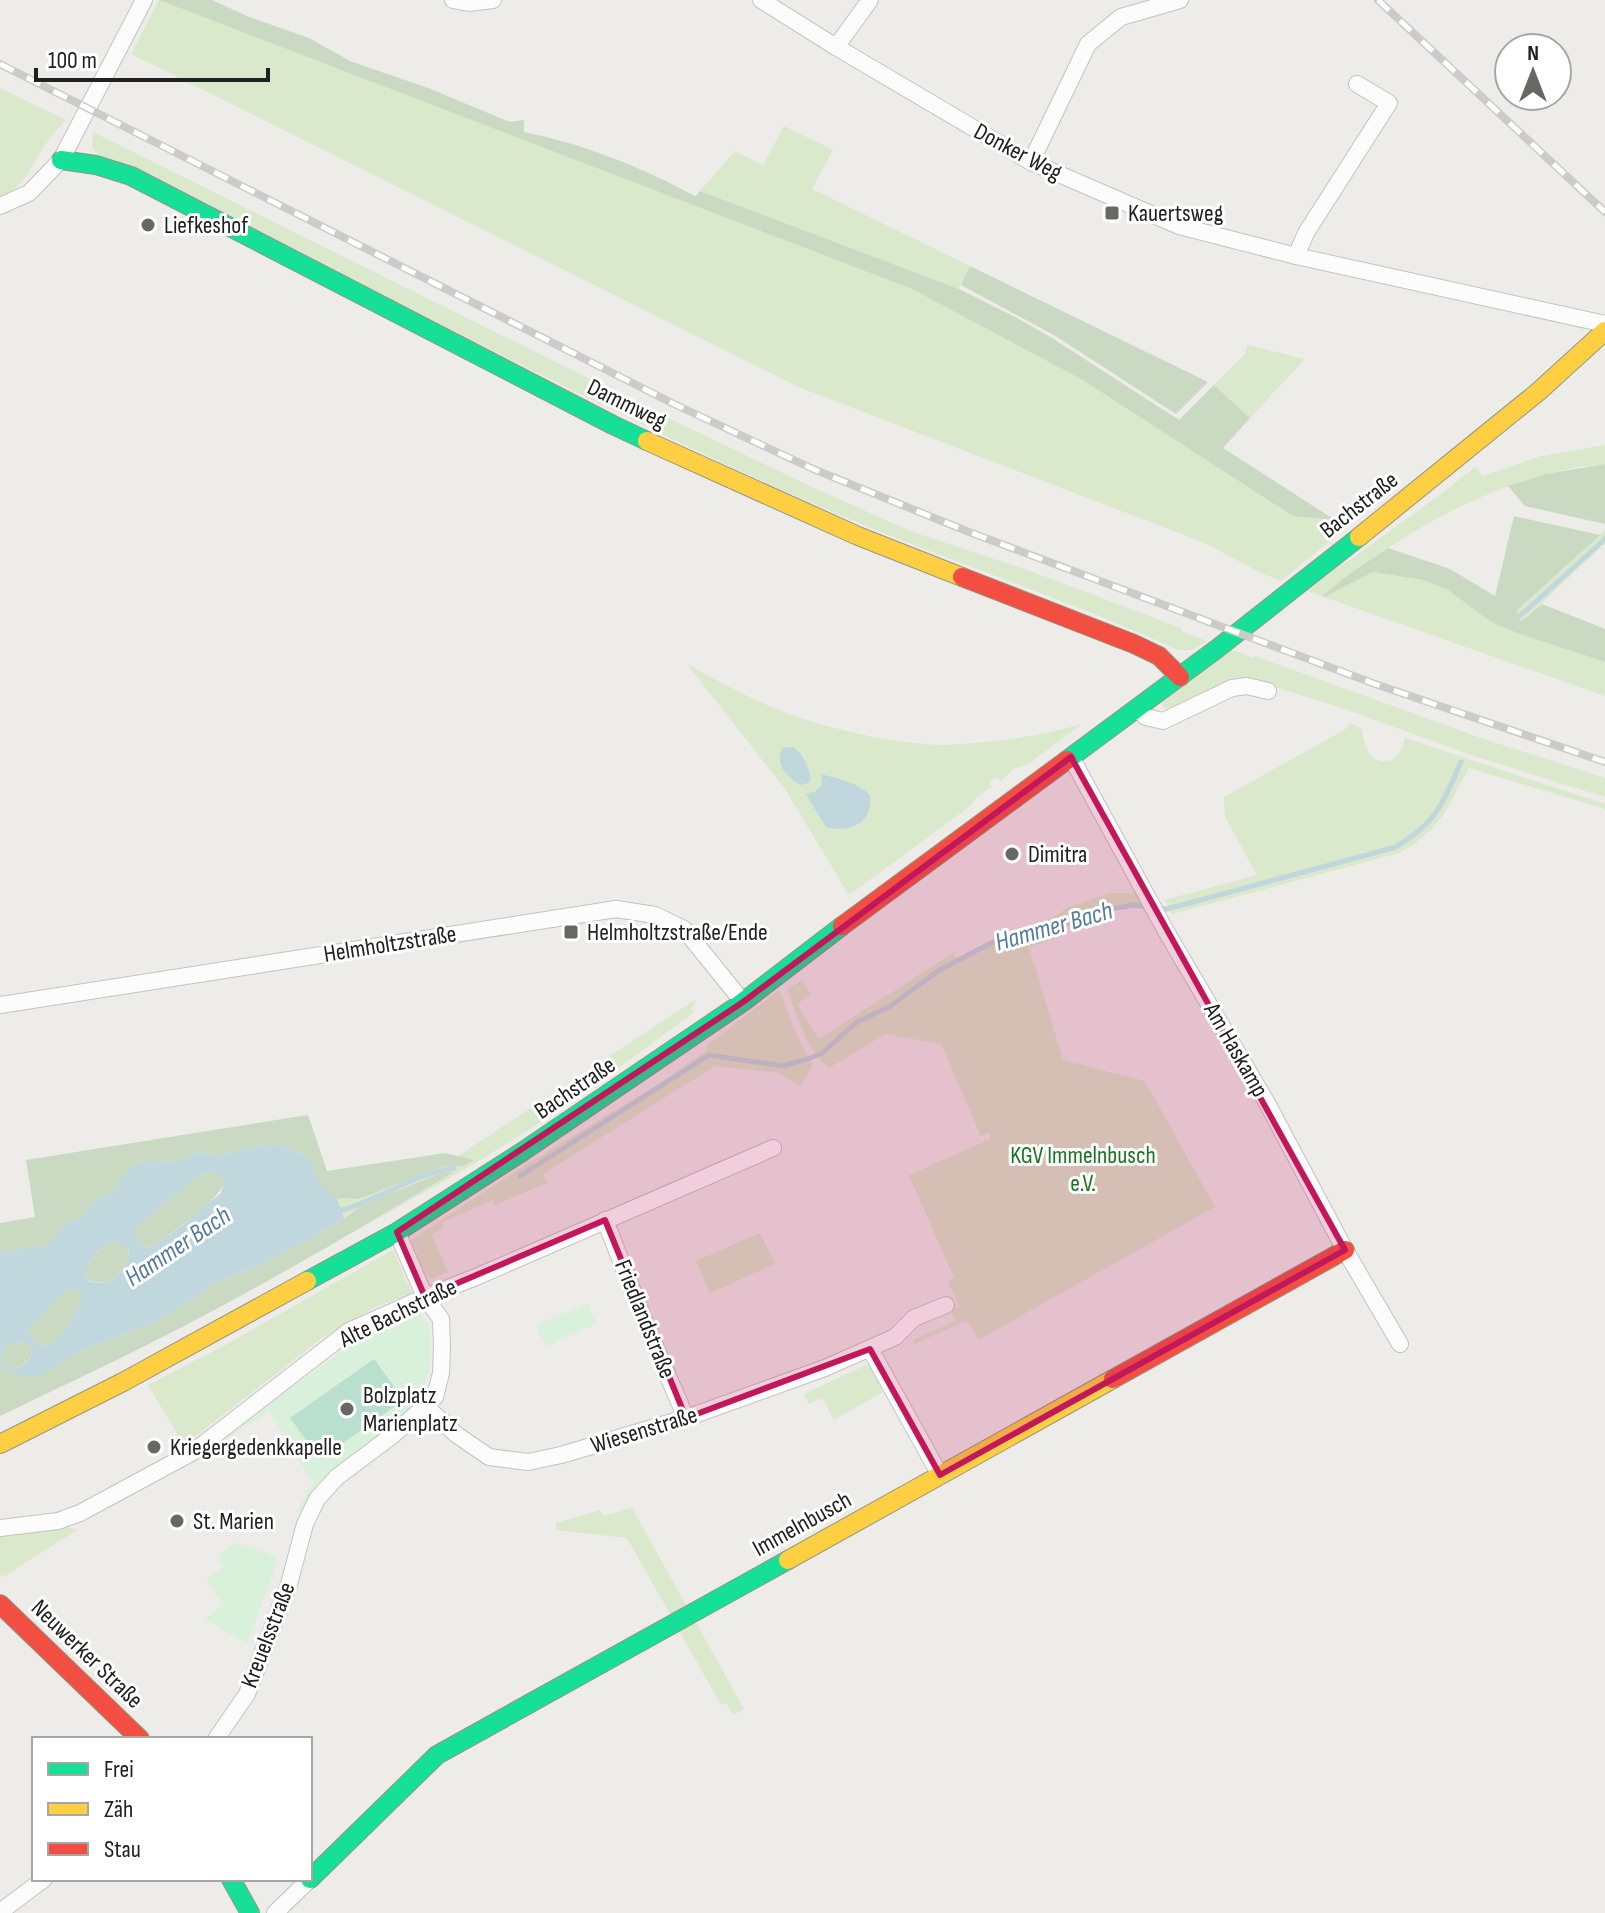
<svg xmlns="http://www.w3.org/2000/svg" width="1605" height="1913" viewBox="0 0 1605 1913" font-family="'Sofia Sans Condensed',sans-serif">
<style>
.grass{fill:#dae8cb;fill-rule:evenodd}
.forest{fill:#cad9c1}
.park{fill:#d9f0da}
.pitch{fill:#b9e0cf}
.water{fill:#c0d7dd;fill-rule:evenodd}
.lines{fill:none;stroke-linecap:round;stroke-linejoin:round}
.stream{stroke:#c0d7dd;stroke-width:5}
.street-casing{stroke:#c3c3c1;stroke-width:18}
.fast-casing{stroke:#949683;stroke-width:20}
.slow-casing{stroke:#949683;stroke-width:20}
.jam-casing{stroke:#949683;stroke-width:20}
.street{stroke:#fcfcfc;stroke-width:16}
.fast{stroke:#16e098;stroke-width:18}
.slow{stroke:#ffcf43;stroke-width:18}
.jam{stroke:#f24e42;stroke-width:18}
.rail-casing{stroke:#cbcbca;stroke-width:8}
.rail{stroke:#fff;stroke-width:5;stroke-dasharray:15;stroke-linecap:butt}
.marked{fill:#c2185b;fill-opacity:0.2;stroke:#c2185b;stroke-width:6;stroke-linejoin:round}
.poi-dot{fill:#686766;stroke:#fff;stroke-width:3}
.labels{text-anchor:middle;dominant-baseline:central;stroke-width:6;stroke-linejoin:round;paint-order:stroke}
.street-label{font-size:24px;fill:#202020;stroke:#fff}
.poi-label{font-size:24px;fill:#202020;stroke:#fff;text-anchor:start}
.park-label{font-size:24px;fill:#18741f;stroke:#fff}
.water-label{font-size:26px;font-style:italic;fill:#53799f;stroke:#fff}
</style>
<rect width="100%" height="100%" fill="#edece9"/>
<g class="grass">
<path d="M159,0L912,289L1081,379L1293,516L1335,520L1347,527L1281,581L1259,572L1205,543L801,388L131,54Z"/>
<path d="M0,88L66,120C59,128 51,136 45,145C30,166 26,187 0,197Z"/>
<path d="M784,126L833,150L812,189L970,266L959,289L700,191L735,151L763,165Z"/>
<path d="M93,132L668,418L812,487L910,531L1030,571L1181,628V631L1207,641L1192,650H1178C1057,594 929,555 807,501C567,395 338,267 100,156L92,149Z"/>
<path d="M1247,345L1305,359L1250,418L1214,385L1245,354Z"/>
<path d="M1605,445V464C1499,474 1404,531 1322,596L1308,591L1340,565L1347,562L1441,494L1475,467L1483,476L1541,456Z"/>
<path d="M1605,530V543L1521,623L1516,610Z"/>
<path d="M1373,572L1423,580L1448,590L1491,622L1517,633L1605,662V696L1324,597Z"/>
<path d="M1230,649L1253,658L1255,656L1481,738L1605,778V797L1474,756L1339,707L1249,679L1175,708H1164L1162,703Z"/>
<path d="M687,664C723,684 760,704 798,717C842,732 891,742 936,745C945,746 953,744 961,744C1002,742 1042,735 1082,724L1028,764L1014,769L1000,781L996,777L989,782L992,787L977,797L968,808L849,895L785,789ZM821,775L836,829L807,794L814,793L822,785Z"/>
<path d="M1350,723L1361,728C1365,741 1367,763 1386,761C1389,761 1395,759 1397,756C1401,752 1403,743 1405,738L1605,804V809L1469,768C1446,809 1442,829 1399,853L1172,914L1165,900L1257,875L1225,817L1224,797L1346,729Z"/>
<path d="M1109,893H1137L1147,910C1119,904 1090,914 1065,925L1067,934L1029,947L1063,1060L1145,1081L1215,1207L978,1340L970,1325L966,1321L914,1344L913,1340L955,1321L951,1310L959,1306L948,1282L954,1278L909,1175L990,1139V1132L981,1136L941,1044L885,1034L829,1068C805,1048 798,1017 787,989L802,980L811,994L797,1004L819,1039L953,953L957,959L989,942L1016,935L1015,932L1040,925L1069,907Z"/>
<path d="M779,990C789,1015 798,1041 813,1064L801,1086L778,1073L715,1066L543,1174L547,1183L495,1205L493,1200L442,1222L444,1228L432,1234L448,1272L432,1279L425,1275L411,1240L519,1169L663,1081L707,1050L706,1046Z"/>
<path d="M696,999L692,1009L693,1013C623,1065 552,1117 477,1162C435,1187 392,1210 350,1235L452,1173H441L362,1205L344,1219L337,1198L359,1199L444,1166H464L473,1160L458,1156L529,1109L540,1111L543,1100Z"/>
<path d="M760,1233L775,1264L710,1293L696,1261Z"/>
<path d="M393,1250L412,1293L375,1307L322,1338L184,1445L148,1385L229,1343Z"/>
<path d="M866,1365L871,1367L883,1392L834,1420L822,1398L809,1404L804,1394Z"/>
<path d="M632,1508L686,1605L670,1614L627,1538L556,1530V1523L600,1510L603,1516Z"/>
<path d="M60,1525L77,1530L3,1577L0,1575V1535Z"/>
<path d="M695,1621L744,1709L733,1715L726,1703L721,1705L679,1630Z"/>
</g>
<g class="forest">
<path d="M159,0H212L249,17L309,38L350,61L428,88L510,122L524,120V132C584,144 641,167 695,196L700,191L959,289L1015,317L1052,338L1179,420L1214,385L1250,418L1223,448L1335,520L1293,516L1081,379L912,289Z"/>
<path d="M970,266L1208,382L1176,414L1054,335L961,285Z"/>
<path d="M1605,464V524L1525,506L1508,486L1546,474Z"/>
<path d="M1514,516L1600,535L1517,610L1521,622L1542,604L1605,629V662L1517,633L1491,622L1448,590L1423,580L1373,572L1324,597L1322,596L1351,573L1388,548L1450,569L1495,596Z"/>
<path d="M308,1115L327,1171L445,1153L474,1160L464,1166H444L359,1199L337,1198L321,1187L313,1166L305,1156L285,1146L266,1144L218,1156L201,1152L191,1154L187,1159L162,1162L144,1160L129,1169L111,1193L93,1202L83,1218L65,1223L49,1244L0,1253V1223L35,1217L26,1160Z"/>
<path d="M213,1171L218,1174L224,1182C220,1201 167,1236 150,1248C142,1247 137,1239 134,1232L140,1224L197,1177L206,1172Z"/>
<path d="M454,1172C384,1214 314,1256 242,1295C163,1339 81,1377 0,1416V1366L12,1374L37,1376L82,1350L160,1320L220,1280L265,1263L344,1219L362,1205L441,1173Z"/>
<path d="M109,1243C114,1244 124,1243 127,1247C130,1252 128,1256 127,1260C122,1280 106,1286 87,1280L85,1277C89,1260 94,1253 109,1243Z"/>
<path d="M74,1288L82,1293V1300C75,1313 56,1355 38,1344C32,1340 29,1335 29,1328L66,1290Z"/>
<path d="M24,1342L31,1344C34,1360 27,1361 15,1369L9,1368L2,1362C3,1344 7,1343 24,1342Z"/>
</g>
<g class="park">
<path d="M587,1303L596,1324L547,1346L538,1332L537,1325Z"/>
<path d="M420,1313C431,1326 432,1336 431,1353C428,1420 368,1435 327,1475C317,1486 311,1499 306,1513L296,1512L313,1483L269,1412L213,1446L357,1340C377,1327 396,1315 420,1313Z"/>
<path d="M235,1543L262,1550L278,1559L247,1644L205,1619L223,1605L206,1580L223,1567L217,1556Z"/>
</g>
<path class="pitch" d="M374,1359L404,1400L320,1459L290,1418Z"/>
<g class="water">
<path d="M793,747C803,753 809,768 811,779L808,783L800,785C787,777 773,762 783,748Z"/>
<path d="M821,774C838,779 857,782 870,795C873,823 851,833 826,827L806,794L814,792L822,785Z"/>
<path d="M266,1144L285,1146L305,1156L313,1166L321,1186L337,1198L344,1219L265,1263L220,1280L160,1320L82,1350L37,1377L12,1374L0,1366V1253L49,1244L65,1223L82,1218L93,1202L111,1193L129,1169L144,1160L162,1162L187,1159L191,1154L201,1152L218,1156ZM213,1171L218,1174L224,1182L221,1193L179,1228L150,1248C142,1247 137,1239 134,1232L140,1224L197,1177L206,1172ZM109,1243C114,1244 124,1243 127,1248C131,1252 128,1256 127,1260C122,1280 106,1286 88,1281L85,1277C89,1260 94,1252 109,1243ZM74,1288L82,1293V1300C75,1313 56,1355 38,1344C32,1340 29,1335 29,1328L66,1290ZM24,1342L31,1345C34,1360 27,1362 15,1369L9,1368L2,1362C3,1344 7,1343 24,1342Z"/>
</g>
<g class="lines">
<g class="stream">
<path d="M1521,615L1605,539"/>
<path d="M1158,908L1167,909L1396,847C1437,822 1442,805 1461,762"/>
<path d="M520,1176L709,1055L783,1066L807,1059L821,1054L857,1022L889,1007L938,971L993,942L1051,932L1071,921L1094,912L1134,905L1148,907"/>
<path d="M335,1210C346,1211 360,1204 371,1199C397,1188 425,1172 454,1168"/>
</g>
<defs>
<g id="street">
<path d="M453,0L469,3L493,0"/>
<path d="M761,0L836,47L1031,162L1179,226L1296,256L1605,324"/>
<path d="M836,47L870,0"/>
<path d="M1031,162L1088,44L1121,17L1180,0"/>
<path d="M0,206L29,193L61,160L144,0"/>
<path d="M1296,256L1306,233L1389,103L1357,84"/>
<path d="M1136,709L1146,717L1163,721L1232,688L1247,686L1268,691"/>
<path d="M1071,757L1167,933L1267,1103L1345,1250L1400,1344"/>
<path d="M0,1005L616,909L655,915L684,929L743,1002"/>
<path d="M605,1220L646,1325L686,1418"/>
<path d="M870,1349L940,1475"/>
<path d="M426,1407L457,1435L489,1457L528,1462L561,1455L686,1418L825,1368L895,1337L914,1318L946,1305"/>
<path d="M0,1528L58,1521L80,1513L193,1452L349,1331L425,1297L476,1277L773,1148"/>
<path d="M216,1739L247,1694L289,1584L305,1524L317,1499L337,1477L393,1435L435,1397L441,1373L442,1347L441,1319L425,1297L397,1232"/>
<path d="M0,1912L44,1879"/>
<path d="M275,1913L310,1879"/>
</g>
<g id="fast">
<path d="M61,160L96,165L131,176L613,425L647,441"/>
<path d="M1067,760L1218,648L1359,537"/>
<path d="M307,1281L397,1232L522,1152L743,1002L842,926"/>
<path d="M231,1879L250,1913"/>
<path d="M310,1879L437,1755L788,1560"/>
</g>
<g id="slow">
<path d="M647,441L858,536L962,577"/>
<path d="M1359,537L1538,392L1605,331"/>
<path d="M0,1444L123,1382L307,1281"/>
<path d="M788,1560L1113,1379"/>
</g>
<g id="jam">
<path d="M962,577L1134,644L1159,656L1180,677"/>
<path d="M842,926L1067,760"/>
<path d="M1113,1379L1345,1250"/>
<path d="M0,1604L140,1739"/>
</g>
</defs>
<use href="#street" class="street-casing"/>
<use href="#fast" class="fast-casing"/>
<use href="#slow" class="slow-casing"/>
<use href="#jam" class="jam-casing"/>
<use href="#street" class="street"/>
<use href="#fast" class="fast"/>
<use href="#slow" class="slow"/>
<use href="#jam" class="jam"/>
<defs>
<g id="rail">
<path d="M1378,0L1605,212"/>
<path d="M0,64L674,404L813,469L969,532L1375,684L1605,762"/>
</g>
</defs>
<use href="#rail" class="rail-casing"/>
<use href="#rail" class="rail"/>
</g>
<path class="marked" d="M1071,757L1345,1250L940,1475L870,1349L686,1418L605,1220L425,1297L397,1232L743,1002Z"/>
<g class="poi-dot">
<rect x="1104" y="205" width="16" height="16" rx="4"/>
<circle cx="148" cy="225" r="8"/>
<circle cx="1012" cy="854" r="8"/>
<rect x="563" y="924" width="16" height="16" rx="4"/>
<circle cx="347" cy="1409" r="8"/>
<circle cx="154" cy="1447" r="8"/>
<circle cx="177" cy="1521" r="8"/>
</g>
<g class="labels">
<g class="street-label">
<text transform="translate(1018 152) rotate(28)">Donker Weg</text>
<text transform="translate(627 404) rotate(26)">Dammweg</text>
<text transform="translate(1359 505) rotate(-38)">Bachstraße</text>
<text transform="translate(390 944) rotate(-9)">Helmholtzstraße</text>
<text transform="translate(1236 1050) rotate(60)">Am Haskamp</text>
<text transform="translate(575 1088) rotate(-34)">Bachstraße</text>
<text transform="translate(398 1313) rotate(-26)">Alte Bachstraße</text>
<text transform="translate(645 1319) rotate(68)">Friedlandstraße</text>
<text transform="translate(644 1430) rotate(-17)">Wiesenstraße</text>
<text transform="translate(802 1524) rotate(-29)">Immelnbusch</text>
<text transform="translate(268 1635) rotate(-69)">Kreuelsstraße</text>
<text transform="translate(87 1654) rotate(44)">Neuwerker Straße</text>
</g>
<g class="poi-label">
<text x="1128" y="213">Kauertsweg</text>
<text x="164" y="225">Liefkeshof</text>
<text x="1028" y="854">Dimitra</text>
<text x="587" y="932">Helmholtzstraße/Ende</text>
<text x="363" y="1395">Bolzplatz<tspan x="363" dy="28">Marienplatz</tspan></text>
<text x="170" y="1447">Kriegergedenkkapelle</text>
<text x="193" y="1521">St. Marien</text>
</g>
<g class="park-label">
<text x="1083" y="1155">KGV Immelnbusch<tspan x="1083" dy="28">e.V.</tspan></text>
</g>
<g class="water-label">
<text transform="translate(1054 927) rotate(-16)">Hammer Bach</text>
<text transform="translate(178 1247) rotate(-34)">Hammer Bach</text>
</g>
</g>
<rect x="32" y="1737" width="280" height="144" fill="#ffffff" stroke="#a6a6a6" stroke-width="2"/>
<rect x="48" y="1763" width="40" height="12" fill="#16e098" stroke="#a6a6a6" stroke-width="2"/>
<text x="104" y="1777" font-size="24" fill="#202020">Frei</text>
<rect x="48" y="1803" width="40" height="12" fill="#ffcf43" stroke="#a6a6a6" stroke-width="2"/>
<text x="104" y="1817" font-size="24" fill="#202020">Zäh</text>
<rect x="48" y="1843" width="40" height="12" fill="#f24e42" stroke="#a6a6a6" stroke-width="2"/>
<text x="104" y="1857" font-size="24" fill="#202020">Stau</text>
<g transform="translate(1533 72)"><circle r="38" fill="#ffffff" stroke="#a6a6a6" stroke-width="2"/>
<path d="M0-6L14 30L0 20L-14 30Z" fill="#686766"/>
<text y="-12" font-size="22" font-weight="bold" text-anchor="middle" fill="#202020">N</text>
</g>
<path d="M36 68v12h232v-12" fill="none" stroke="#202020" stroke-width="4"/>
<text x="48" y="68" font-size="24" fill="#202020" stroke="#ffffff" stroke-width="6" paint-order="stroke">100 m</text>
</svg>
